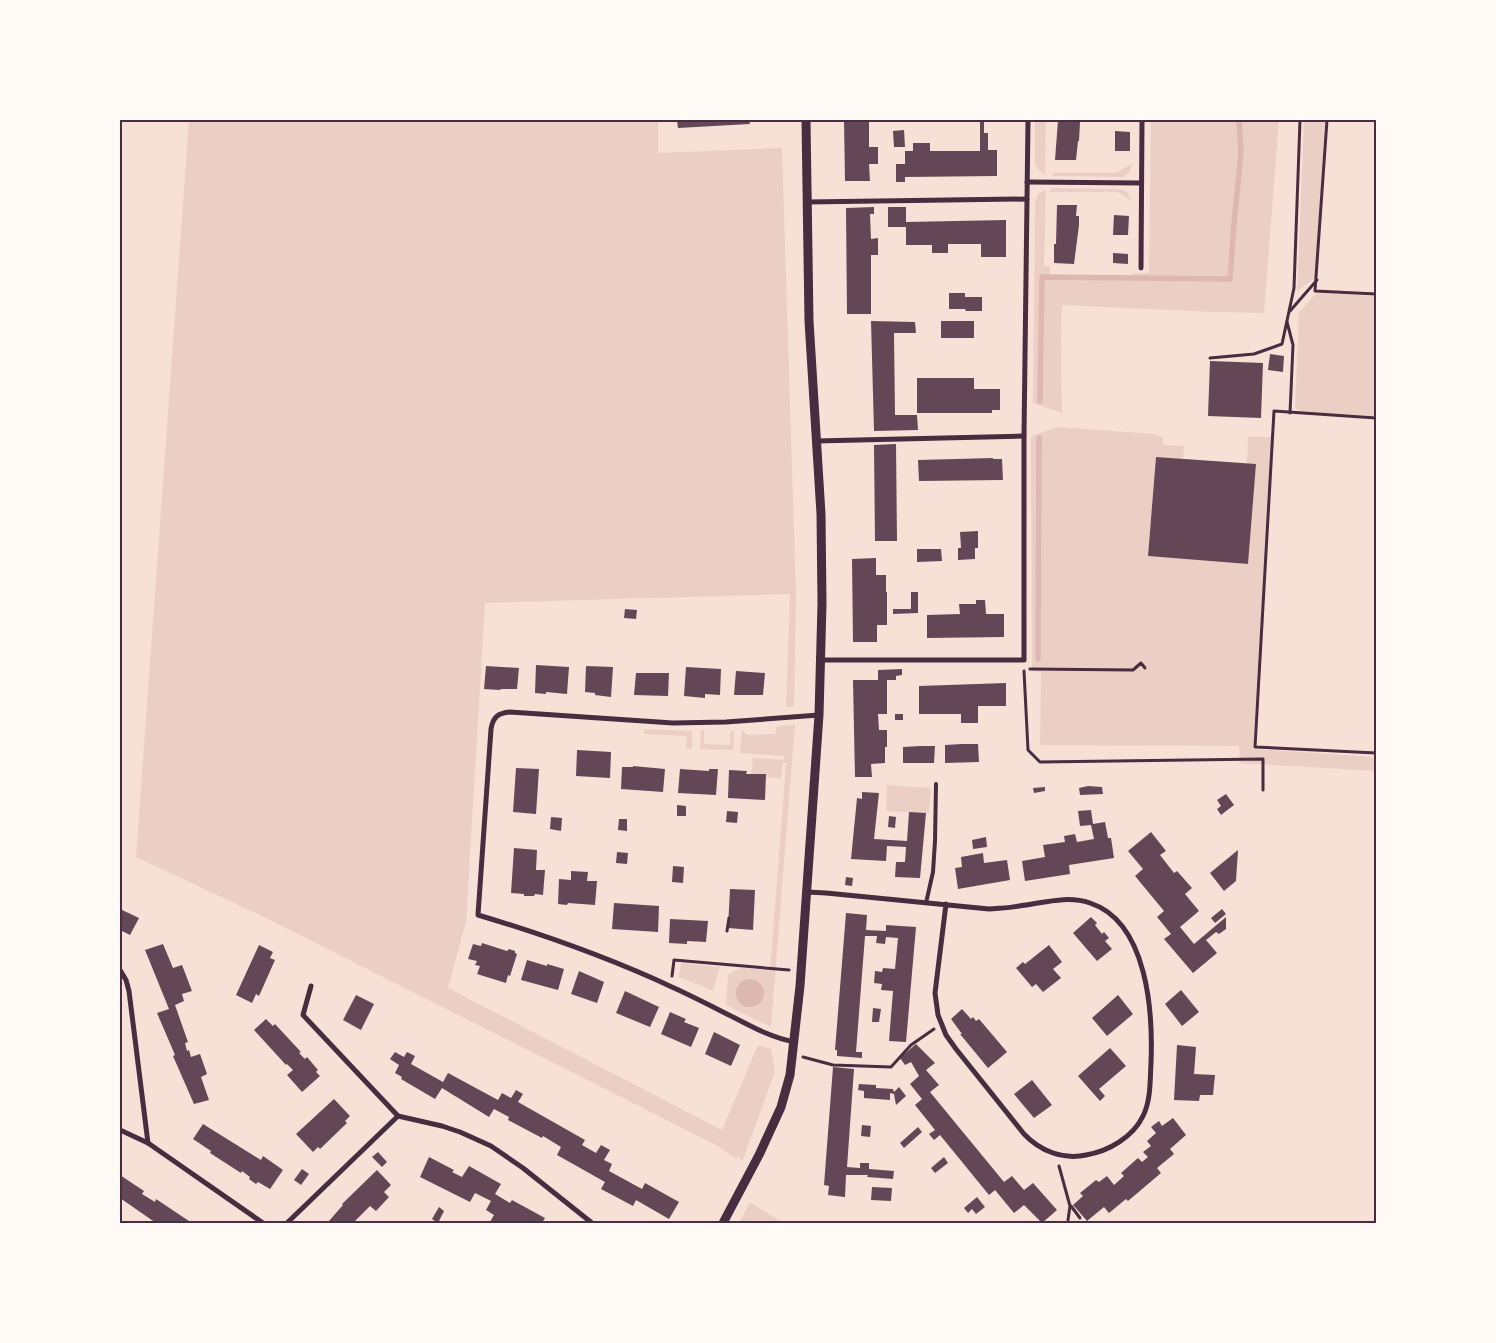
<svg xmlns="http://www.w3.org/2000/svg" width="1496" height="1343" viewBox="0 0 1496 1343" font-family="'Alegreya Sans',sans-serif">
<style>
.green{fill:#ebcfc5;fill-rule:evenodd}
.water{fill:#dcb8b0}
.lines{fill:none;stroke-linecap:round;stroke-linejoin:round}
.stream{stroke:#dcb8b0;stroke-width:5.5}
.building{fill:#644757}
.path{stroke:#4a2c40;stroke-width:3}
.service{stroke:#4a2c40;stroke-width:4}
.minor{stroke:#4a2c40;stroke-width:5}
.tertiary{stroke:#4a2c40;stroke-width:9}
.neatline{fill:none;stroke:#4a2c40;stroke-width:2}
</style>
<rect width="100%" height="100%" fill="#f7e1d7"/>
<g class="green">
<path d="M189,120H658V153L782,148L796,594L794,707H786L790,594L485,603L466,922L448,988L722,1130L758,1045L771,1049L775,1072L742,1162L739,1156L736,1159L716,1145L260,915L136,857Z"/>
<path d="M1035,120H1046L1045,175L1038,169L1035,164Z"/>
<path d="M1151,120H1279L1264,313L1213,312L1062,305L1061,336L1062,413L1033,403L1035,202L1038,194L1046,189L1044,266H1050V277L1132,279L1133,273H1149Z"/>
<path d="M1304,120H1325L1315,278L1297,291Z"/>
<path d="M1133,163L1129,173L1123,177L1053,176V173H1116Z"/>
<path d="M1051,188L1121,189L1127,192L1132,201L1118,192H1050Z"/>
<path d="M1317,293L1376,296V416L1302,412L1295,408L1299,312Z"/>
<path d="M1058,427L1154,434L1163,438V445L1184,446L1183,459L1156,457L1148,556L1248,564L1256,465L1247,464L1248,437H1272L1253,749L1376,757V771L1240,763L1239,746L1040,745L1041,672L1032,671L1031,436Z"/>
<path d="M795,725L771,1027L726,1005L728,975L740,968L770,970L786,763H783L781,779L766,777V774H751L753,758L783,760L784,756L740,753L742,730L747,735L775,734L777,726ZM753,979L759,981L763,986L736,994C738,983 743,981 753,979Z"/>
<path d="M644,729L692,731V749L686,748L687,736L644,734Z"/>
<path d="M701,730H704V744L730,745L731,731H734L733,750L700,749Z"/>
<path d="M887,785L931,788L929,813L886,811Z"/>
<path d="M681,963L720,967L713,991L679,977Z"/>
<path d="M750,1202L784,1223H739Z"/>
</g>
<circle class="water" cx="750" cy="993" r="14"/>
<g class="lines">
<g class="stream">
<path d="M1040,401L1042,277L1230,279L1234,224L1241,152L1239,120"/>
<path d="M1038,659L1039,438"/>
</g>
</g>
<g class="building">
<path d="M677,120H749L750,124L678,128Z"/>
<path d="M844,120H869V147H878V164H869L870,181H845Z"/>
<path d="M980,120H984V133H988V150H997V176L905,177V182H896V164H905V151H913V143H930V151H980Z"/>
<path d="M1058,120H1081L1080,122L1079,141H1078L1076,160H1055Z"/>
<path d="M904,130L905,147H894L893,131Z"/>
<path d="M1115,131L1130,132V151H1115Z"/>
<path d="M1057,205H1077L1076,216H1079V225L1074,264L1054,263V244H1056Z"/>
<path d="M874,207V214H870L871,239L878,238V255H871V314H847L846,208Z"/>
<path d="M888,207H906V222L1006,220V257H981V244H948V253H932V245H906V227H888Z"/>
<path d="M1114,215L1129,216L1128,235H1113Z"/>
<path d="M1113,253L1128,254V264L1113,263Z"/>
<path d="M949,293H965V297H982V311H966L965,309H949Z"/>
<path d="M871,321L915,322L916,333H894L895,415H917L918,430L874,431Z"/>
<rect x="941" y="321" width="33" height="17"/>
<path d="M1270,354L1284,356L1283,372L1268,370Z"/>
<path d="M1210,361L1263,363L1261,418L1208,416Z"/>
<path d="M917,378H974V389H1000V410H992V413H917Z"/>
<path d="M896,444L897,541H875L874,445Z"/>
<path d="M1156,457L1256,464L1248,564L1148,556Z"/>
<path d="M993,458V459H1002L1003,480L919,481L918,460Z"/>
<path d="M978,531V548H975V559L958,560V548H961L960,532Z"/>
<path d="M917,549H941L942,561L917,562Z"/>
<path d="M876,558V575H886V592H887V625H877V642H853L852,559Z"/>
<path d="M911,592H918V613L893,614V609H911Z"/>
<path d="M976,600H985L986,614H1004V637L927,638V615L960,614L959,604H976Z"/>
<path d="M625,609L637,610L636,619L624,618Z"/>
<path d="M536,665L569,667L567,694L546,692V694L535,693Z"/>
<path d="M486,666L519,668L517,689H501L500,690L484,689Z"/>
<path d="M586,666L613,667L611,697L595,695V693L585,692Z"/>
<path d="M686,667L721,669L720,695L705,694V698L684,696Z"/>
<path d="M902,669V675L896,676V680H887V714H878L879,730H887V747H885V763L871,764L872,777H855L853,680H878V670Z"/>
<path d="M736,671L765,673L763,695H734Z"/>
<path d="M636,673H669L668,696L634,695Z"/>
<path d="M1006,683V706H978V723H961V714H919V686Z"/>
<rect x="895" y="714" width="8" height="6"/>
<path d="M962,744H978L979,762L945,763V745Z"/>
<path d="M920,746H935L934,763H903V747Z"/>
<path d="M577,750L611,752L610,778L576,776Z"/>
<path d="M633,766L665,769L663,792L621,789L622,767H633Z"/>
<path d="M516,768L539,769L536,814L513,812Z"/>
<path d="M680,769L709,771V769H718L716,795L678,793Z"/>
<path d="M729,770L747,771L746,774H766L765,800L728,798Z"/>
<path d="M1088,786L1102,787L1103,794L1080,795L1079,788Z"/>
<path d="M1045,787V791L1034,793L1033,788Z"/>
<path d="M862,792L879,793L874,839L907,841L909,812L926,813L920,878L895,877L896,862H905L906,847L887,846L886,861L851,859L857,798L862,799Z"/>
<path d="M1226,794L1234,805L1221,815L1217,809L1221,806L1217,800Z"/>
<path d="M677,805L686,806V816H677Z"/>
<path d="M1091,810L1093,824L1105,822L1108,838H1111L1114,858L1069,865L1070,874L1025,881L1022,861L1045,857L1043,845L1065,842L1064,836L1075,834L1077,842L1094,839L1091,825L1080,826L1078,811Z"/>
<path d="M727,811L738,812L737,823L726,822Z"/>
<path d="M889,816L896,817L895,828L888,827Z"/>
<path d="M551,817L562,818L561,831L550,829Z"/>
<path d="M619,819H627V831L618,830Z"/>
<path d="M1151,832L1166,851L1160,855L1174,873L1177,871L1192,888L1185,894L1199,911L1180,927L1194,944L1226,917V929L1219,934L1216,932L1206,940L1217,953L1193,973L1164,939L1171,934L1157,917L1164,911L1135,876L1143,869L1128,851Z"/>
<path d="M986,837L987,847L973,849L972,840Z"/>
<path d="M514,848L537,850L536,870H545L543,895L535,894L534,896H524V894L511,893Z"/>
<path d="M1238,850L1236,881L1224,891L1210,873Z"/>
<path d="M617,852L628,853L627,864L616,863Z"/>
<path d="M983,853L984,863L1007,860L1010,880L958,889L955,868L962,867L961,857Z"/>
<path d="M673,866L684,867L683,883L672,882Z"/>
<path d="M571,871L588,872L587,881H597L595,905L568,903L567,905L558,904L559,879L571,880Z"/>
<path d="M846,877L853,878L852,886L845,885Z"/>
<path d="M730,889L755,890L753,930L728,928Z"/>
<path d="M614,903L659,906L658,932L612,929Z"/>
<path d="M120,909L139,918L130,935L120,930Z"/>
<path d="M1222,909L1226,914L1215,923L1211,918Z"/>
<path d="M846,913L867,915L866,930L886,931V925L916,927L906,1042L889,1041L893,991L881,990L882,984L874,983L875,971L882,972L883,968L895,969L898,938L886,937L885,944L876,943L877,936H865L856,1052H862V1058L837,1056V1050H835Z"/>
<path d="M1091,917L1097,923L1095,925L1102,934L1104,932L1109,938L1105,941L1112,949L1097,961L1073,933Z"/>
<path d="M670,919L708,921L706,942L687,941V944L669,943Z"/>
<path d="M482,943L507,951L509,949L515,951V953L517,954L510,976L508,975L506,983L477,974L480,966L475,965L477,961L468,959L473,944L481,946Z"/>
<path d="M163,944L173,968L182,965L192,991L182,994L184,1001L175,1005L188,1042L185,1043L187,1051L189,1050L191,1057L200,1054L207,1074L201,1077L209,1100L194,1104L173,1056L175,1055L157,1013L169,1009L145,950Z"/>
<path d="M259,945L273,952L270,958L275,960L259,996L256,994L252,1003L236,995Z"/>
<path d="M1049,945L1062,962L1053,969L1061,978L1043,992L1036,984L1032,987L1016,968L1023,962L1025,964Z"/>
<path d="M527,960L547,966V964L564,969L558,990L521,980Z"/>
<path d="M579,971L604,982L597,1003L571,994Z"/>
<path d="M1181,990L1199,1012L1182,1026L1165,1004Z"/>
<path d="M625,991L659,1007L650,1027L616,1013Z"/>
<path d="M356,995L374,1004L361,1030L343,1020Z"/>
<path d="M1118,995L1133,1014L1107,1036L1092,1018Z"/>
<path d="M873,1008L881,1009L879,1022H872Z"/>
<path d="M962,1009L971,1019L973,1017L976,1021L979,1019L1007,1052L988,1068L960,1034H962L951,1019Z"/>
<path d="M670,1012L686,1019L684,1022L699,1028L691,1047L661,1034Z"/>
<path d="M266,1019L273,1026L275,1024L301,1052L299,1053L305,1059L307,1057L318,1070L316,1072L320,1076L302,1092L287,1075L293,1070L287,1064L286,1065L254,1030Z"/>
<path d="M714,1032L740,1045L731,1066L705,1054Z"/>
<path d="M916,1044L935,1063L926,1070L939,1085L930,1092L1004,1182L1012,1176L1024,1190L1033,1183L1057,1210L1042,1223L1024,1205L1014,1213L995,1190L989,1195L940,1135L934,1140L929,1134L935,1130L915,1105L922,1099L910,1084L919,1076L911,1062L905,1065L900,1058Z"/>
<path d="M1177,1045L1196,1047L1194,1074L1215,1075L1213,1095H1200L1199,1101L1174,1100Z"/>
<path d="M1110,1048L1126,1066L1099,1089L1105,1096L1100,1101L1078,1076Z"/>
<path d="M395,1052L404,1057L407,1052L415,1056L411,1064L443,1082L448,1073L498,1100L502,1093L511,1098L516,1090L523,1094L518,1102L585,1140L582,1145L596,1153L601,1145L610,1150L604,1160L612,1164L609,1171L642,1189L645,1183L679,1202L669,1219L636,1200L633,1206L601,1189L605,1182L557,1155L561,1147L543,1136L542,1138L508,1120L509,1117L494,1109L489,1117L442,1088L435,1099L401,1079L402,1077L395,1073L399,1065L390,1059Z"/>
<path d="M833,1067L854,1069L847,1167L860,1168V1163H869V1169L894,1171L893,1179L867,1177L868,1175H846L845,1197L828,1195L829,1186L824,1185Z"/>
<path d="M1032,1080L1052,1105L1034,1118L1014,1094Z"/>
<path d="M859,1084L876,1085V1088L893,1089L894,1092L899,1087L906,1096L896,1105L894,1094L890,1093V1100L864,1098V1091L858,1090Z"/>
<path d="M334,1099L350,1116L345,1121L347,1123L320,1149L318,1147L313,1152L296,1134Z"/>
<path d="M1173,1118L1186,1135L1170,1149L1174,1154L1157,1168L1161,1173L1128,1201L1126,1199L1109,1213L1104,1207L1087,1221L1073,1205L1083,1196L1080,1193L1096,1180L1099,1182L1107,1176L1114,1185L1124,1176L1121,1173L1138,1158L1142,1162L1148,1157L1143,1152L1151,1146L1147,1141L1156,1133L1151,1127L1159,1121L1162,1126Z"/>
<path d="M203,1124L261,1160L263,1156L283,1170L270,1189L258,1182L256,1184L249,1179L250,1177L242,1171L241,1173L210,1153L211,1151L193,1139Z"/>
<path d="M862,1125L871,1126L870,1137L861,1136Z"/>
<path d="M918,1127L922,1132L904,1148L900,1143Z"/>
<path d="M378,1152L387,1162L382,1167L372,1157Z"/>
<path d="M429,1157L454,1170L452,1172L462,1177L469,1166L501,1184L495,1194L510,1203L512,1200L545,1218L542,1223H492L490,1222L494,1215L486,1210L491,1201L475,1193L470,1202L420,1177Z"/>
<path d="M944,1157L948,1163L935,1173L931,1168Z"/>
<path d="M302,1169L309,1174L301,1185L294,1180Z"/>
<path d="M377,1170L391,1185L384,1192L389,1197L376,1211L370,1206L353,1223H331L329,1221L343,1205L342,1204Z"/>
<path d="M120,1175L144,1191L142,1194L155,1202L156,1199L189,1221L188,1223H156L120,1198Z"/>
<path d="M872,1187L892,1188L891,1201L871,1200Z"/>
<path d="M977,1197L985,1207L976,1214L972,1209L968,1213L964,1208Z"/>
<path d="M439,1207L444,1211L438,1223L432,1219Z"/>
</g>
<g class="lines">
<g class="path">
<path d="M1327,120L1315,291L1376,294"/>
<path d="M1290,311L1317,280"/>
<path d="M1287,322L1293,345L1290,413"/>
<path d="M1210,358L1254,354L1282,344L1294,288L1300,120"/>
<path d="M1376,418L1274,411L1255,747L1376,753"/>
<path d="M1030,669L1133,670L1141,663L1145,668"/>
<path d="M1024,671L1028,750L1040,762L1263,759V790"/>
<path d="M727,931L729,918"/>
<path d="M672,976L674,960L789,970"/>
<path d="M803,1057L833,1065L891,1067L911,1045L934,1029"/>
<path d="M1059,1166L1070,1206L1068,1220"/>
<path d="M1071,1206L1080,1218"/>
</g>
<path class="service" d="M926,903L933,872L935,841L936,784"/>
<g class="minor">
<path d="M1027,182L1141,183"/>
<path d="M807,202L1027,199"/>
<path d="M1141,268L1142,120"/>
<path d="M816,441L1024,436"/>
<path d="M821,660H1024V436L1028,120"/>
<path d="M807,892L826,893L989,909C999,908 1009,908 1019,906C1043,903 1067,895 1090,903C1148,922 1153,1013 1151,1063C1150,1080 1151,1100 1143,1116C1133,1137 1109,1151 1086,1155C1063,1160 1040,1151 1024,1134L956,1049L946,1035L938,1015L935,993L946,904"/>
<path d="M120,970L126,980L129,991L148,1143"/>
<path d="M311,986L303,1015L398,1116L442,1126L460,1132L491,1146L523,1168L592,1223"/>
<path d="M795,1042C773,1038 754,1028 735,1018C715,1008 694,997 674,988C610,958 545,935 478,915L491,729C493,717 498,713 510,712L673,723L726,722L819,715"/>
<path d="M120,1130L148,1143L263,1223"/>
<path d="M287,1223L398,1116"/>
</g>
<path class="tertiary" d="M723,1223L759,1155L781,1107L790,1075L800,986L819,715L822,604L821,514L809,321L806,120"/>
</g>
<rect width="1496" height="1343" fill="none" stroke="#fffaf5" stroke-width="242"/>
<rect x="121" y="121" width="1254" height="1101" class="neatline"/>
</svg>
